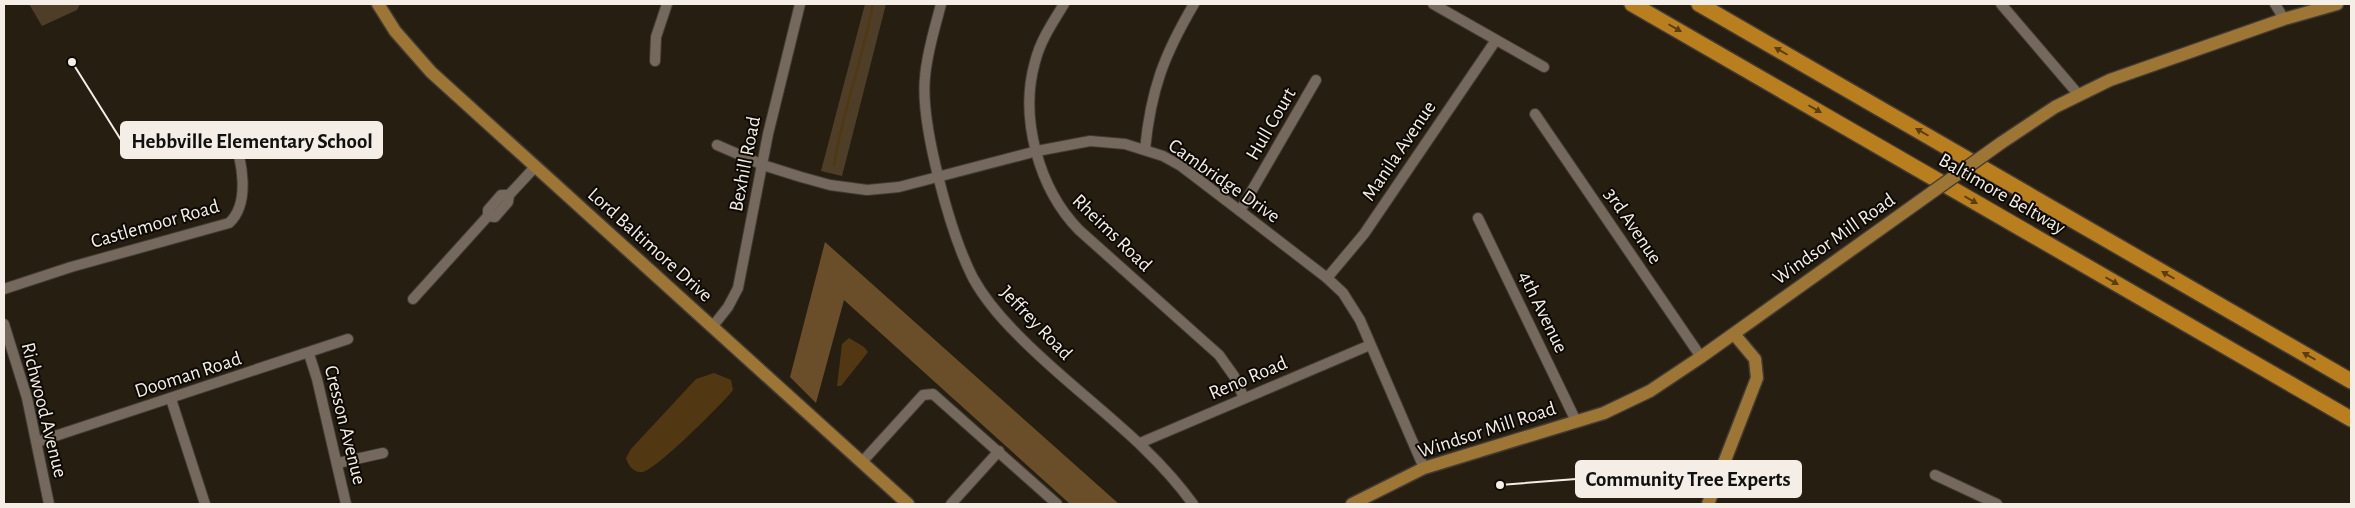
<svg xmlns="http://www.w3.org/2000/svg" width="2355" height="508" viewBox="0 0 2355 508" font-family="'Alegreya Sans',sans-serif">
<style>
.green{fill:#4e3e27}
.forest{fill:#694e29}
.water{fill:#513812}
.lines{fill:none;stroke-linecap:round;stroke-linejoin:round}
.stream{stroke:#513812;stroke-width:2.5}
.minor-casing{stroke:#423b33;stroke-width:12}
.major-casing{stroke:#423b33;stroke-width:15}
.highway-casing{stroke:#423b33;stroke-width:18}
.minor{stroke:#74695c;stroke-width:10}
.major{stroke:#9d7636;stroke-width:12}
.highway{stroke:#b97e1d;stroke-width:15}
.major-bridge-casing{stroke:#423b33;stroke-width:15;stroke-linecap:butt}
.major-bridge{stroke:#9d7636;stroke-width:12}
.oneway{fill:#5a3e10}
.labels{text-anchor:middle;dominant-baseline:central;stroke-width:4;stroke-linejoin:round;paint-order:stroke}
.street-label{font-size:20px;fill:#f4eee6;stroke:#0d0905}
.leader{fill:none;stroke:#f4eee6;stroke-width:2}
.callout-dot{fill:#f4eee6;stroke:#0d0905;stroke-width:2}
.callout{fill:#f4eee6;stroke:#f4eee6;stroke-width:2}
.callout-label{font-size:21px;text-anchor:middle;font-weight:bold;fill:#111}
</style>
<rect width="100%" height="100%" fill="#271e12"/>
<g class="green">
<path d="M29,4H80L77,10L42,26Z"/>
<path d="M865,4H886L842,176L821,171Z"/>
</g>
<path class="forest" d="M825,242L1119,504H1070L844,300L816,403L790,377Z"/>
<g class="water">
<path d="M849,338L864,347L868,352L841,386H837L842,344Z"/>
<path d="M714,373L731,380L733,390L728,396C715,410 656,470 642,472C633,473 628,465 626,458L631,449L696,379Z"/>
</g>
<g class="lines">
<path class="stream" d="M834,165C843,110 863,58 873,4"/>
<defs>
<g id="minor">
<path d="M941,4C935,28 927,52 925,77C920,125 951,235 973,278C984,298 1001,318 1017,334C1074,393 1145,437 1193,504"/>
<path d="M1064,4C1053,22 1040,41 1035,62C1019,118 1039,189 1079,230L1219,355L1234,376L1244,398"/>
<path d="M1433,4L1544,67"/>
<path d="M2001,4L2078,94"/>
<path d="M2275,4L2284,19"/>
<path d="M655,61L656,37L667,4"/>
<path d="M1535,114L1701,357"/>
<path d="M717,145L763,165L801,177L830,185L867,190L899,187L1037,151L1090,141L1125,144L1163,156L1181,166L1240,211L1327,278L1343,293L1360,320L1424,468"/>
<path d="M1145,149C1151,89 1164,55 1194,4"/>
<path d="M1240,211L1316,80"/>
<path d="M488,216L495,217L508,202L509,195L535,167"/>
<path d="M1478,218L1576,421"/>
<path d="M1327,278L1364,234L1496,40"/>
<path d="M4,289L71,267L229,223C251,203 242,159 232,135"/>
<path d="M413,299L488,216V210L501,195H509"/>
<path d="M4,324L27,398L49,504"/>
<path d="M713,326L728,307L738,288L768,134L800,4"/>
<path d="M309,354L317,379L346,504"/>
<path d="M171,399L205,504"/>
<path d="M37,442L348,339"/>
<path d="M1140,443L1370,345"/>
<path d="M862,462L923,395L933,394L1057,504"/>
<path d="M338,463L383,453"/>
<path d="M1935,475L1997,504"/>
<path d="M951,504L999,451"/>
</g>
<g id="major">
<path d="M378,4L395,31L431,72L908,504"/>
<path d="M2001,143L2055,107L2110,80L2284,19L2337,4"/>
<path d="M1352,504L1424,468L1604,413L1650,391L1701,357L1917,203"/>
<path d="M1708,504L1757,378L1755,359L1734,334"/>
</g>
<g id="highway">
<path d="M1632,4L2351,419"/>
<path d="M1699,4L2351,381"/>
</g>
</defs>
<use href="#minor" class="minor-casing"/>
<use href="#major" class="major-casing"/>
<use href="#highway" class="highway-casing"/>
<use href="#minor" class="minor"/>
<use href="#major" class="major"/>
<use href="#highway" class="highway"/>
<defs>
<path id="major-bridge" d="M1917,203L2001,143"/>
</defs>
<use href="#major-bridge" class="major-bridge-casing"/>
<use href="#major-bridge" class="major-bridge"/>
</g>
<defs><path id="oneway-solid" d="M-6-.8H1V-3.2L6.5 0L1 3.2V.8H-6Z" transform="scale(1.25)"/></defs>
<g class="oneway">
<use href="#oneway-solid" transform="translate(1675 28) rotate(30)"/>
<use href="#oneway-solid" transform="translate(1781 51) rotate(-150)"/>
<use href="#oneway-solid" transform="translate(1815 109) rotate(30)"/>
<use href="#oneway-solid" transform="translate(1922 132) rotate(-150)"/>
<use href="#oneway-solid" transform="translate(1971 200) rotate(30)"/>
<use href="#oneway-solid" transform="translate(2168 275) rotate(-150)"/>
<use href="#oneway-solid" transform="translate(2112 281) rotate(30)"/>
<use href="#oneway-solid" transform="translate(2309 356) rotate(-150)"/>
</g>
<g class="labels">
<g class="street-label">
<text transform="translate(1271 124) rotate(-60)">Hull Court</text>
<text transform="translate(1399 151) rotate(-56)">Manila Avenue</text>
<text transform="translate(745 164) rotate(-79)">Bexhill Road</text>
<text transform="translate(1224 181) rotate(35)">Cambridge Drive</text>
<text transform="translate(2002 194) rotate(30)">Baltimore Beltway</text>
<text transform="translate(155 224) rotate(-16)">Castlemoor Road</text>
<text transform="translate(1633 226) rotate(56)">3rd Avenue</text>
<text transform="translate(1112 233) rotate(44)">Rheims Road</text>
<text transform="translate(1834 239) rotate(-35)">Windsor Mill Road</text>
<text transform="translate(650 245) rotate(42)">Lord Baltimore Drive</text>
<text transform="translate(1543 312) rotate(64)">4th Avenue</text>
<text transform="translate(1036 323) rotate(46)">Jeffrey Road</text>
<text transform="translate(188 375) rotate(-18)">Dooman Road</text>
<text transform="translate(1248 378) rotate(-23)">Reno Road</text>
<text transform="translate(44 410) rotate(76)">Richwood Avenue</text>
<text transform="translate(345 425) rotate(76)">Cresson Avenue</text>
<text transform="translate(1487 430) rotate(-18)">Windsor Mill Road</text>
</g>
</g>
<path class="leader" d="M72 62L121 140M1500 485L1576 479"/>
<g class="callout-dot">
<circle cx="72" cy="62" r="5"/>
<circle cx="1500" cy="485" r="5"/>
</g>
<g class="callout">
<rect x="121" y="122" width="261" height="36" rx="5"/>
<rect x="1576" y="461" width="225" height="36" rx="5"/>
</g>
<g class="callout-label">
<text x="252" y="148">Hebbville Elementary School</text>
<text x="1688" y="486">Community Tree Experts</text>
</g>
<rect width="2355" height="508" fill="none" stroke="#f4eee6" stroke-width="10"/>
</svg>
